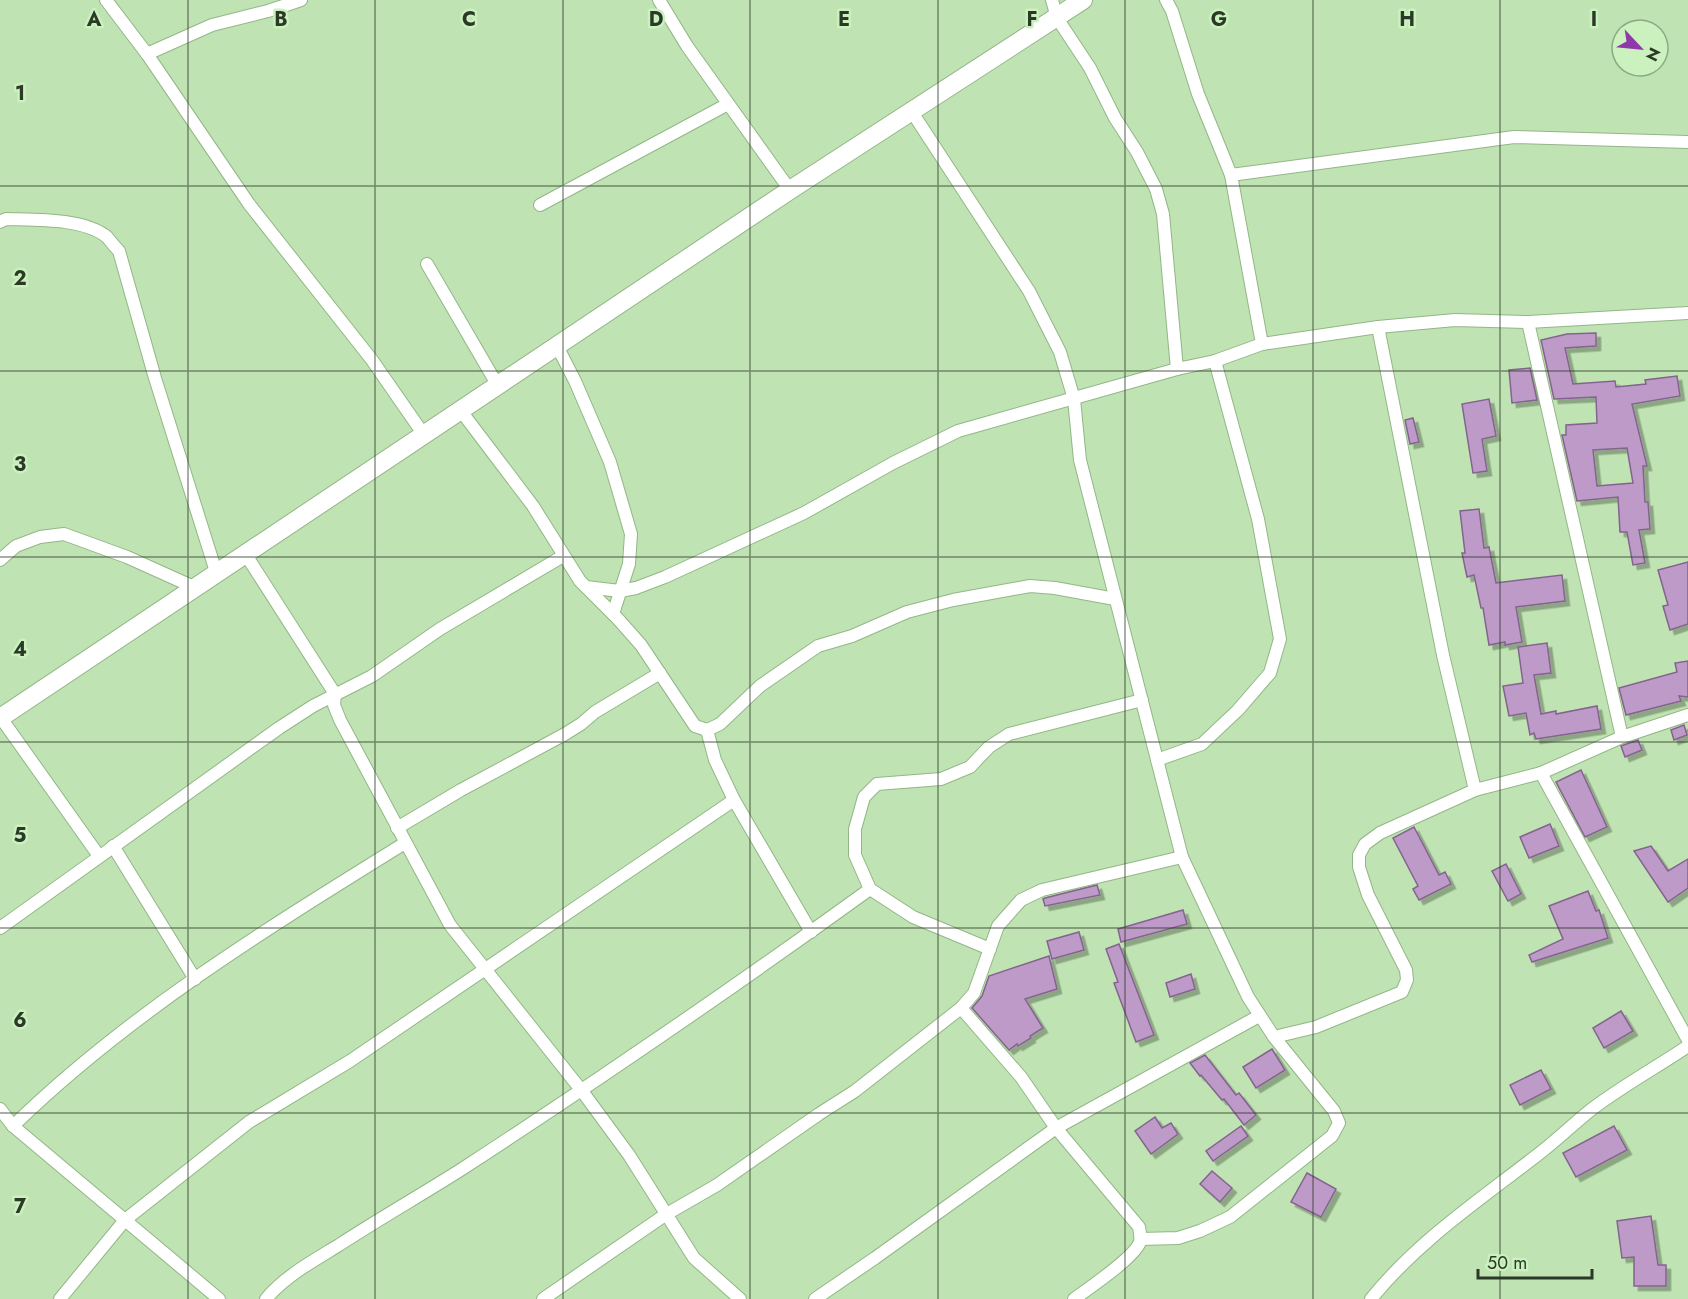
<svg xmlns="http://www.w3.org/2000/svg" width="1688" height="1299" viewBox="0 0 1688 1299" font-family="Jost,sans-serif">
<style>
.building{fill:#be9ac9;stroke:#84638f;stroke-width:1.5;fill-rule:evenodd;filter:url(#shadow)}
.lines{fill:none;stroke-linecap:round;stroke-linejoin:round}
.minor-casing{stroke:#93b687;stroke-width:14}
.secondary-casing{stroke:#93b687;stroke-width:20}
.minor{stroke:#fff;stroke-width:12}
.secondary{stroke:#fff;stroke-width:18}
.grid{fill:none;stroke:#2b3a26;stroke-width:1.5;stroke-opacity:0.55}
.grid-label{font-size:20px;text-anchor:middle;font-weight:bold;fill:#2b3a26;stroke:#cbf1bf;stroke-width:5;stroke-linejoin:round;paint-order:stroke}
</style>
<defs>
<filter id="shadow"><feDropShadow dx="4.5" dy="4.5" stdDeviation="0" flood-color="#0004"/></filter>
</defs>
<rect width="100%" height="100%" fill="#bfe3b2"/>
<g class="building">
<path d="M1596,333V346L1565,348L1573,384L1615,381L1616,387L1646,384L1645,380L1677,376L1680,396L1632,404L1647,466H1643L1645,502H1648L1650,529L1639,530L1645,563L1633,565L1627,532H1620L1618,497L1577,501L1562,435H1566V425L1597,423L1596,397L1554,399L1541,340L1567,334ZM1627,448L1633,483L1597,486L1593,450Z"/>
<path d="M1530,368L1537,400L1512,403L1509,370Z"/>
<path d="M1489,399L1496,436L1482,439L1487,471L1473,473L1462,404Z"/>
<path d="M1413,418L1419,442L1410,444L1405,420Z"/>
<path d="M1479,509L1484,548L1489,547L1496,583L1562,575L1565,601L1516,607L1522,642L1505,645V642L1489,645L1483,608H1481L1474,575L1467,577L1462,553H1465L1460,511Z"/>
<path d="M1688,562V624L1670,630L1663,606L1668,605L1658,570Z"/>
<path d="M1547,643L1551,673L1534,675L1541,714L1556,711V714L1597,706L1601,729L1536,739L1534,733L1530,735L1526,713L1509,716L1503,686L1523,683L1518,647Z"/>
<path d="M1688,661V697L1679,696L1681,701L1626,715L1619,688L1677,672L1675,663Z"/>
<path d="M1684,725L1687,735L1674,740L1671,730Z"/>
<path d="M1638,740L1642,750L1625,757L1621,746Z"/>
<path d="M1581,770L1607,827L1585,837L1556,782Z"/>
<path d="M1550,824L1559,846L1529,858L1520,837Z"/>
<path d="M1414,827L1439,875L1445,872L1451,884L1419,900L1413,889L1418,886L1393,838Z"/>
<path d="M1651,846L1668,871L1688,859V888L1668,902L1634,851Z"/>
<path d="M1506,864L1521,894L1508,901L1492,871Z"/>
<path d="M1097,885L1100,895L1045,906L1043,899L1045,898Z"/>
<path d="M1588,891L1596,911L1599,910L1608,938L1532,962L1529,955L1563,939L1549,906Z"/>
<path d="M1183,910L1187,924L1121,942L1118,929Z"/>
<path d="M1079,932L1084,950L1052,959L1047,941Z"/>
<path d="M1119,944L1154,1035L1136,1042L1114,983L1118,982L1106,949Z"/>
<path d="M1049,956L1057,989L1025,999L1043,1028L1030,1036L1031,1038L1018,1046L1017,1044L1009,1050L972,1008L982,996L989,976Z"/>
<path d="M1191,974L1195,989L1170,997L1166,983Z"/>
<path d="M1621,1011L1633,1031L1604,1048L1593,1028Z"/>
<path d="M1272,1049L1285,1070L1256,1088L1243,1067Z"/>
<path d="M1205,1055L1236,1095L1239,1093L1256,1115L1244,1125L1224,1099L1222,1100L1201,1075L1200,1076L1190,1063Z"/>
<path d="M1541,1070L1551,1089L1520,1105L1510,1085Z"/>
<path d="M1155,1117L1162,1128L1171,1123L1178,1134L1151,1154L1135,1131Z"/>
<path d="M1241,1126L1248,1136L1213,1161L1206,1151Z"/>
<path d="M1614,1126L1627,1150L1576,1177L1563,1153Z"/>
<path d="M1212,1171L1232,1188L1220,1202L1200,1184Z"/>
<path d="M1307,1173L1336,1189L1321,1217L1291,1202Z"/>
<path d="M1651,1216L1658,1265H1666V1286H1634V1257L1622,1258L1617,1221Z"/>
</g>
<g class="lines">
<defs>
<g id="minor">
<path d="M106,0L147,54L249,204L372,360L424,435"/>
<path d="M659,0L687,46L790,190"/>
<path d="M1052,0L1057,18L1090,68L1115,118L1137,152L1156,189L1163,214L1177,369"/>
<path d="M1166,0L1172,11L1198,94L1231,175L1262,344"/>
<path d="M147,54L212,25L268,11L301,0"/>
<path d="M912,112L1029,291L1060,352L1074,399L1080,460L1182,857L1248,997L1274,1037L1316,1027L1402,992L1407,980L1406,970L1368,895L1359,867V855L1365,844L1380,833L1475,790L1541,773L1622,737L1688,715"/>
<path d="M1231,175L1514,137L1688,142"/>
<path d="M540,205L728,104"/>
<path d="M0,222L6,219C35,220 84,218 107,237C111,242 115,247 119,251L155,378L217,575"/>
<path d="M427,264L498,386"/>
<path d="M1528,322L1622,737"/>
<path d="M1378,327L1443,655L1475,790"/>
<path d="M557,346L575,381L610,462L631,534L629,564L613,614"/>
<path d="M461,411L533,506L580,581L618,619L641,645L695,726L707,730L720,724L760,686L818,646L852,636L907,612L953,600L1030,586L1055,588L1115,599"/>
<path d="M246,555L335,694L334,705L340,720L450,925L582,1091L629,1155L694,1258L740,1299"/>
<path d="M0,560L16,546L40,537L64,534L127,557L196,588"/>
<path d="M586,587L620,591L636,588L665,577L804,513L893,463L958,431L1177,369L1215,361L1262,344L1378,327L1455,320L1528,322L1688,313"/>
<path d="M1,718L99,856"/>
<path d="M707,730L715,760L734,800L811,932"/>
<path d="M1157,760L1202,744L1238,710L1270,673L1280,639L1258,519L1215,361"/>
<path d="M1541,773L1688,1040"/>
<path d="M397,828L461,790L565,734L581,724L595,712L660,673"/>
<path d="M113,846L195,979"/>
<path d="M0,928L279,728L313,706L372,676L440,629L563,556"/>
<path d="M990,949L913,917L870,889L855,855V829L864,797L877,784L941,779L970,767L989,747L1009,734L1142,700"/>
<path d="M961,1008L1021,1077L1056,1128L1139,1227C1140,1232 1141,1237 1140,1242C1134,1258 1089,1288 1074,1299"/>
<path d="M0,1109L13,1126L219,1299"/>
<path d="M13,1126C129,1013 268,928 405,843"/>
<path d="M1141,1239L1178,1238L1200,1231L1230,1217L1332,1136L1339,1123L1334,1111L1274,1037"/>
<path d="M60,1299L125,1220L249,1122L350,1061L734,800"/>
<path d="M266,1299C285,1276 313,1261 339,1245C379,1219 421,1195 462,1169C600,1079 736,986 870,889"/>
<path d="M543,1299L665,1215L717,1185L819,1114L855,1091L961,1008L974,993L998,926L1021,900L1042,890L1182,857"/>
<path d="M815,1299L875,1258L1056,1128L1259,1016"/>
<path d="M1371,1299C1418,1241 1478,1201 1536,1156C1556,1141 1573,1124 1592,1109C1622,1086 1657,1067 1688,1046"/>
</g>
<path id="secondary" d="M0,718L790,190L1083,0"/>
</defs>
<use href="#minor" class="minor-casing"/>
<use href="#secondary" class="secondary-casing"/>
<use href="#minor" class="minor"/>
<use href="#secondary" class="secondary"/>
</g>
<path class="grid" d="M188,0V1299M375,0V1299M563,0V1299M750,0V1299M938,0V1299M1125,0V1299M1313,0V1299M1500,0V1299M0,186H1688M0,371H1688M0,557H1688M0,742H1688M0,928H1688M0,1113H1688"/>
<g class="grid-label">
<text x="94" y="26">A</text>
<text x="281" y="26">B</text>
<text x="469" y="26">C</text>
<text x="656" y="26">D</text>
<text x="844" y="26">E</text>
<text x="1032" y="26">F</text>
<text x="1219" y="26">G</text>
<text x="1407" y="26">H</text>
<text x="1594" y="26">I</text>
<text x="20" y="100">1</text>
<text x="20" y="285">2</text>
<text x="20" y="471">3</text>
<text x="20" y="656">4</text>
<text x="20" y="842">5</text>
<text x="20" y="1027">6</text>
<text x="20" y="1213">7</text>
</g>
<g transform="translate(1640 48) rotate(116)"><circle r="28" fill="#cbf1bf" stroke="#8ba882" stroke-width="1.5"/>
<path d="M0-4.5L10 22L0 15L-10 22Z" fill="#8f3aa8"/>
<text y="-9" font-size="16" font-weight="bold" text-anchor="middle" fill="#2b3a26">N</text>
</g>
<path d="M1478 1269v9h114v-9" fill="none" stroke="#2b3a26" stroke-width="3"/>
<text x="1487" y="1269" font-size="18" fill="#2b3a26" stroke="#cbf1bf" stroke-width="4.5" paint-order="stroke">50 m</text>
</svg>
